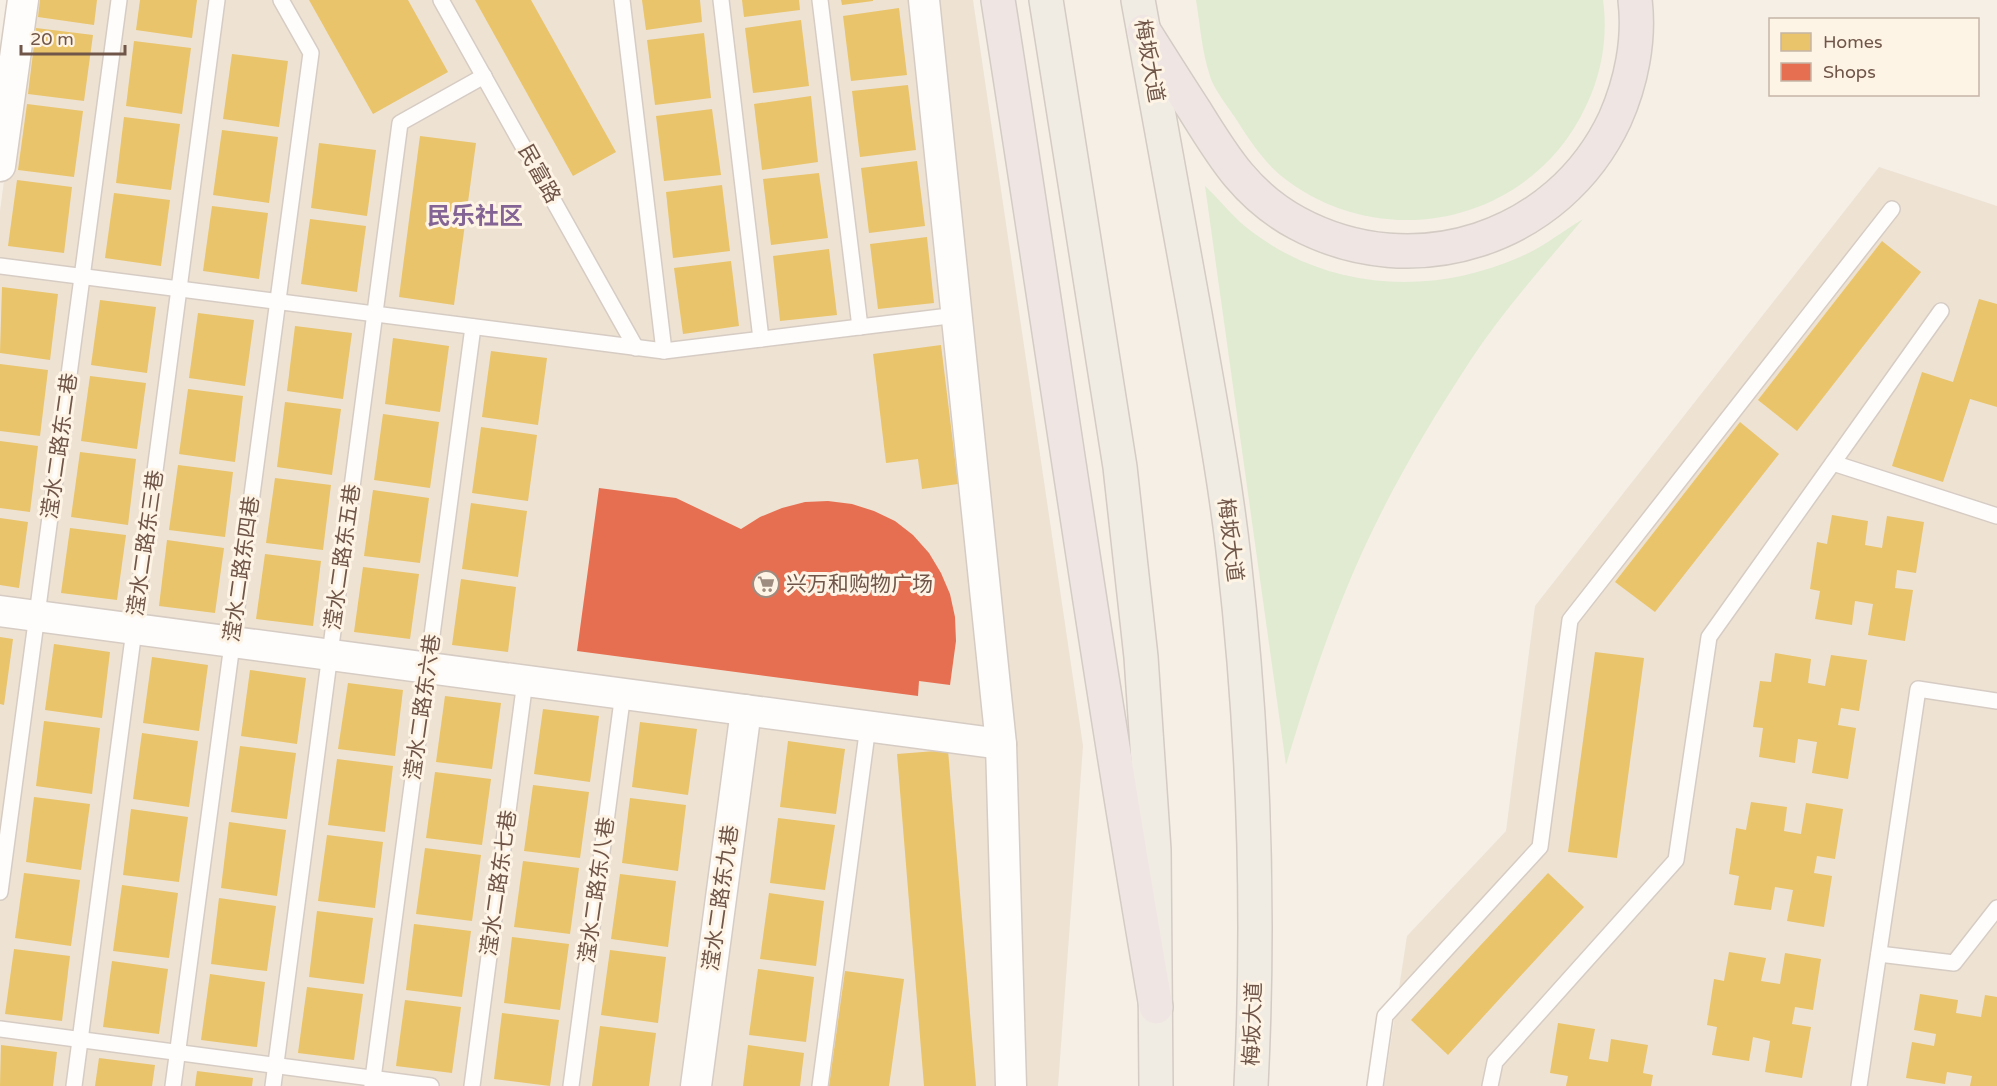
<svg xmlns="http://www.w3.org/2000/svg" width="1997" height="1086" viewBox="0 0 1997 1086" font-family="'Varela Round','Noto Sans SC',sans-serif">
<style>
.residential{fill:#eee2d3}
.green{fill:#e1ebd1}
.homes{fill:#e9c46a}
.shops{fill:#e76f51}
.lines{fill:none;stroke-linecap:round;stroke-linejoin:round}
.lane-casing{stroke:#d6ccc4;stroke-width:18}
.street-casing{stroke:#d6ccc4;stroke-width:33}
.primary-casing{stroke:#d3cbc4;stroke-width:36}
.highway-casing{stroke:#d3cbc4;stroke-width:36}
.lane{stroke:#fefdfb;stroke-width:15}
.street{stroke:#fefdfb;stroke-width:30}
.primary{stroke:#f1ece3;stroke-width:33}
.highway{stroke:#efe6e3;stroke-width:33}
.labels{text-anchor:middle;dominant-baseline:central;stroke-width:6;stroke-linejoin:round;paint-order:stroke}
.street-label{font-size:21px;fill:#705649;stroke:#fef4e6}
.poi-label{font-size:21px;fill:#705649;stroke:#fef4e6;text-anchor:start}
.quarter-label{font-size:24px;font-weight:bold;fill:#836494;stroke:#fef4e6}
</style>
<rect width="100%" height="100%" fill="#f5efe6"/>
<g class="residential">
<path d="M28,0H973L1083,746L1058,1086H0V211Z"/>
<path d="M1879,167L1997,206V1086H1384L1407,936L1506,831L1535,606Z"/>
</g>
<g class="green">
<path d="M1196,0H1603C1608,36 1602,73 1586,106C1532,223 1381,257 1280,175C1263,160 1250,141 1238,122C1230,109 1214,90 1210,76C1202,53 1200,24 1196,0Z"/>
<path d="M1205,186C1217,197 1228,211 1240,222C1319,290 1427,298 1520,257C1542,248 1563,231 1583,219C1544,265 1503,311 1470,361C1421,436 1376,514 1343,597C1321,652 1303,708 1286,765Z"/>
</g>
<g class="homes">
<path d="M40,0H97L94,25L38,17Z"/>
<path d="M140,0H197L192,38L136,30Z"/>
<path d="M309,0H408L448,72L373,114Z"/>
<path d="M475,0H531L616,152L573,176Z"/>
<path d="M642,0H700L702,22L646,30Z"/>
<path d="M742,0H799L800,10L744,17Z"/>
<path d="M841,0H873V1L842,5Z"/>
<path d="M899,8L907,75L851,81L843,16Z"/>
<path d="M801,20L809,86L753,93L745,28Z"/>
<path d="M36,28L93,35L84,101L28,94Z"/>
<path d="M704,33L711,98L655,105L647,40Z"/>
<path d="M134,41L191,48L182,114L126,106Z"/>
<path d="M232,54L288,61L279,127L223,119Z"/>
<path d="M908,85L916,150L860,157L852,91Z"/>
<path d="M811,96L818,162L762,170L754,104Z"/>
<path d="M27,104L83,111L74,177L18,170Z"/>
<path d="M712,109L721,175L664,181L656,116Z"/>
<path d="M124,117L180,124L171,190L116,183Z"/>
<path d="M222,130L278,137L269,203L213,195Z"/>
<path d="M420,136L476,143L454,305L399,297Z"/>
<path d="M319,143L376,150L367,216L311,208Z"/>
<path d="M917,161L925,226L869,233L861,168Z"/>
<path d="M819,173L828,238L771,245L763,179Z"/>
<path d="M17,180L72,187L64,253L8,246Z"/>
<path d="M722,185L730,251L673,258L666,192Z"/>
<path d="M114,193L170,200L161,266L105,258Z"/>
<path d="M212,206L268,213L259,279L203,271Z"/>
<path d="M310,219L366,226L357,292L301,284Z"/>
<path d="M927,237L934,303L878,309L870,244Z"/>
<path d="M1882,241L1921,272L1797,431L1758,400Z"/>
<path d="M829,249L837,315L780,321L773,256Z"/>
<path d="M731,261L739,326L683,334L674,268Z"/>
<path d="M2,287L58,294L50,360L0,353Z"/>
<path d="M1979,299L1997,304V407L1970,399L1943,482L1892,466L1922,372L1953,382Z"/>
<path d="M100,300L156,307L147,373L91,365Z"/>
<path d="M198,313L254,320L245,386L189,378Z"/>
<path d="M295,326L352,333L343,399L287,391Z"/>
<path d="M393,338L449,346L440,412L385,404Z"/>
<path d="M941,345L958,484L922,489L918,459L886,463L873,354Z"/>
<path d="M491,351L547,358L538,425L482,417Z"/>
<path d="M0,364L48,370L40,436L0,431Z"/>
<path d="M90,376L146,383L137,449L81,441Z"/>
<path d="M188,389L243,396L235,462L179,454Z"/>
<path d="M285,402L341,409L332,475L277,467Z"/>
<path d="M383,414L439,422L430,488L374,480Z"/>
<path d="M1740,422L1779,454L1655,612L1615,582Z"/>
<path d="M481,427L537,435L528,501L472,493Z"/>
<path d="M0,441L38,446L30,512L0,508Z"/>
<path d="M80,452L136,459L128,525L71,517Z"/>
<path d="M178,465L233,472L225,537L169,530Z"/>
<path d="M275,478L331,485L323,550L266,543Z"/>
<path d="M373,490L429,498L420,563L364,556Z"/>
<path d="M471,503L527,511L518,577L462,569Z"/>
<path d="M1832,515L1868,521L1865,545L1882,548L1887,516L1924,522L1916,573L1897,570L1895,588L1913,590L1905,641L1868,635L1873,604L1855,601L1852,625L1815,619L1820,591L1810,589L1817,542L1827,544Z"/>
<path d="M0,518L28,522L19,588L0,585Z"/>
<path d="M70,528L126,535L117,600L61,593Z"/>
<path d="M167,540L224,548L215,613L159,606Z"/>
<path d="M265,554L321,561L313,626L256,619Z"/>
<path d="M363,567L419,574L410,639L354,632Z"/>
<path d="M461,579L516,587L508,652L452,645Z"/>
<path d="M0,637L13,639L4,705L0,704Z"/>
<path d="M54,644L110,652L102,718L45,710Z"/>
<path d="M1595,652L1644,658L1617,858L1568,852Z"/>
<path d="M1775,653L1811,659L1808,683L1825,686L1831,655L1867,660L1859,711L1841,708L1838,725L1856,728L1848,779L1812,773L1817,742L1798,739L1795,763L1759,757L1763,728L1753,727L1760,681L1771,682Z"/>
<path d="M152,657L208,665L199,731L143,723Z"/>
<path d="M250,670L306,678L297,744L241,736Z"/>
<path d="M348,683L403,690L395,756L338,749Z"/>
<path d="M445,696L501,703L492,769L436,762Z"/>
<path d="M543,709L599,716L590,782L534,774Z"/>
<path d="M44,721L100,728L92,794L36,786Z"/>
<path d="M640,722L697,729L688,795L632,787Z"/>
<path d="M142,733L198,741L189,807L133,799Z"/>
<path d="M788,741L845,749L836,814L780,807Z"/>
<path d="M240,746L296,753L287,819L231,812Z"/>
<path d="M948,750L976,1086H924L897,754Z"/>
<path d="M337,759L393,766L385,832L328,825Z"/>
<path d="M435,772L491,779L482,845L426,838Z"/>
<path d="M533,785L589,792L580,858L524,851Z"/>
<path d="M34,797L90,804L81,870L26,862Z"/>
<path d="M630,798L686,805L678,871L622,863Z"/>
<path d="M1751,802L1787,807L1784,831L1801,834L1806,803L1843,809L1835,859L1817,856L1814,873L1832,876L1824,927L1787,921L1793,890L1775,887L1771,910L1734,905L1739,876L1729,874L1736,828L1746,830Z"/>
<path d="M131,809L188,817L179,882L123,875Z"/>
<path d="M778,818L835,825L825,890L770,883Z"/>
<path d="M229,822L286,830L277,896L221,888Z"/>
<path d="M327,835L383,842L375,908L318,901Z"/>
<path d="M425,848L481,855L472,921L416,914Z"/>
<path d="M523,861L579,868L570,934L514,927Z"/>
<path d="M24,873L80,880L71,946L15,938Z"/>
<path d="M1548,873L1584,907L1448,1055L1411,1020Z"/>
<path d="M620,874L676,881L668,947L611,939Z"/>
<path d="M122,885L178,893L169,958L113,951Z"/>
<path d="M769,893L824,901L816,966L760,959Z"/>
<path d="M219,898L276,906L267,971L211,964Z"/>
<path d="M317,911L373,918L364,984L309,977Z"/>
<path d="M414,924L471,931L462,997L406,990Z"/>
<path d="M512,937L569,944L560,1010L504,1003Z"/>
<path d="M14,949L70,956L62,1021L5,1014Z"/>
<path d="M610,950L666,957L658,1023L601,1015Z"/>
<path d="M1729,952L1766,958L1761,981L1780,984L1785,953L1821,959L1813,1010L1795,1007L1792,1024L1811,1027L1802,1078L1765,1072L1770,1041L1753,1037L1749,1061L1712,1055L1717,1027L1707,1025L1714,979L1724,981Z"/>
<path d="M112,961L168,969L159,1034L103,1027Z"/>
<path d="M758,969L814,977L806,1042L749,1035Z"/>
<path d="M845,971L904,979L889,1086H829Z"/>
<path d="M210,974L265,982L257,1047L201,1040Z"/>
<path d="M307,987L363,994L354,1060L298,1053Z"/>
<path d="M1920,994L1958,1000L1956,1013L1981,1017L1985,995L1997,997V1086H1970L1972,1076L1947,1072L1945,1084L1906,1078L1912,1042L1934,1046L1936,1034L1914,1030Z"/>
<path d="M405,1000L461,1007L452,1073L396,1066Z"/>
<path d="M502,1013L559,1020L550,1086L494,1079Z"/>
<path d="M1558,1023L1595,1029L1589,1059L1608,1062L1611,1039L1648,1045L1643,1073L1653,1075L1651,1086H1566L1568,1076L1550,1073Z"/>
<path d="M600,1026L656,1033L649,1086H592Z"/>
<path d="M1,1045L57,1052L53,1086H0Z"/>
<path d="M748,1045L804,1053L800,1086H743Z"/>
<path d="M99,1058L155,1065L152,1086H95Z"/>
<path d="M197,1071L253,1078L252,1086H195Z"/>
</g>
<path class="shops" d="M599,488L676,498L741,529L760,517L782,508L805,502L828,501L852,504L874,511L895,521L913,535L929,553L941,573L950,594L955,617L956,641L950,685L919,681L918,696L577,651Z"/>
<g class="lines">
<defs>
<g id="lane">
<path d="M441,0L636,348"/>
<path d="M622,0L664,351"/>
<path d="M721,0L761,339"/>
<path d="M820,0L860,327"/>
<path d="M0,266L664,351L957,315"/>
<path d="M1833,463L1997,516"/>
<path d="M0,892L119,0"/>
<path d="M1879,954L1954,963L1997,908"/>
<path d="M0,1029L431,1086"/>
<path d="M74,1086L217,0"/>
<path d="M173,1086L311,53L281,0"/>
<path d="M273,1086L400,123L484,76"/>
<path d="M372,1086L473,327"/>
<path d="M472,1086L525,681"/>
<path d="M571,1086L623,693"/>
<path d="M820,1086L868,726"/>
<path d="M1375,1086L1385,1016L1540,847L1570,620L1892,209"/>
<path d="M1490,1086L1495,1062L1676,860L1709,637L1941,311"/>
<path d="M1859,1086L1918,689L1997,701"/>
</g>
<g id="street">
<path d="M924,0L1001,744L1011,1086"/>
<path d="M0,166L23,0"/>
<path d="M0,611L1001,744"/>
<path d="M696,1086L746,710"/>
</g>
<g id="primary">
<path d="M1046,0L1120,467L1141,657L1154,850L1156,1086"/>
<path d="M1138,0C1157,105 1176,209 1195,314C1209,395 1225,477 1234,559C1254,736 1260,908 1251,1086"/>
</g>
<g id="highway">
<path d="M998,0C1051,336 1098,672 1156,1007"/>
<path d="M1144,31C1161,58 1178,85 1195,111C1224,158 1247,196 1297,223C1414,286 1559,239 1615,119C1631,83 1640,40 1635,0"/>
</g>
</defs>
<use href="#lane" class="lane-casing"/>
<use href="#street" class="street-casing"/>
<use href="#primary" class="primary-casing"/>
<use href="#highway" class="highway-casing"/>
<use href="#lane" class="lane"/>
<use href="#street" class="street"/>
<use href="#primary" class="primary"/>
<use href="#highway" class="highway"/>
</g>
<defs>
<symbol id="supermarket-ring" viewBox="-11 -11 22 22"><circle r="9.5" fill="#fef4e6" stroke="#9f8c80" stroke-width="1.5"/><path d="M-6-5.5h2.5l.6 2H6L4.5 2H-2.5L-4.4-4H-6ZM-1.5 3.2a1.3 1.3 0 1 0 .1 0ZM3 3.2a1.3 1.3 0 1 0 .1 0Z" fill="#9f8c80"/></symbol>
</defs>
<g fill-rule="evenodd">
<use href="#supermarket-ring" x="751" y="569" width="30" height="30"/>
</g>
<g class="labels">
<g class="street-label">
<text transform="translate(1149 61) rotate(80)">梅坂大道</text>
<text transform="translate(539 174) rotate(61)">民富路</text>
<text transform="translate(60 446) rotate(-82)">滢水二路东二巷</text>
<text transform="translate(1230 540) rotate(83)">梅坂大道</text>
<text transform="translate(146 543) rotate(-82)">滢水二路东三巷</text>
<text transform="translate(343 557) rotate(-82)">滢水二路东五巷</text>
<text transform="translate(242 569) rotate(-82)">滢水二路东四巷</text>
<text transform="translate(423 707) rotate(-82)">滢水二路东六巷</text>
<text transform="translate(499 883) rotate(-82)">滢水二路东七巷</text>
<text transform="translate(597 890) rotate(-82)">滢水二路东八巷</text>
<text transform="translate(721 898) rotate(-82)">滢水二路东九巷</text>
<text transform="translate(1253 1024) rotate(-88)">梅坂大道</text>
</g>
<g class="poi-label">
<text x="786" y="584">兴万和购物广场</text>
</g>
<g class="quarter-label">
<text x="475" y="216">民乐社区</text>
</g>
</g>
<rect x="1769" y="18" width="210" height="78" fill="#fef4e6" stroke="#c5b5a7" stroke-width="1.5"/>
<rect x="1781" y="33" width="30" height="18" fill="#e9c46a" stroke="#c5b5a7" stroke-width="1.5"/>
<text x="1823" y="48" font-size="18" fill="#705649">Homes</text>
<rect x="1781" y="63" width="30" height="18" fill="#e76f51" stroke="#c5b5a7" stroke-width="1.5"/>
<text x="1823" y="78" font-size="18" fill="#705649">Shops</text>
<path d="M21 45v9h104v-9" fill="none" stroke="#705649" stroke-width="3"/>
<text x="30" y="45" font-size="18" fill="#705649" stroke="#fef4e6" stroke-width="4.5" paint-order="stroke">20 m</text>
</svg>
